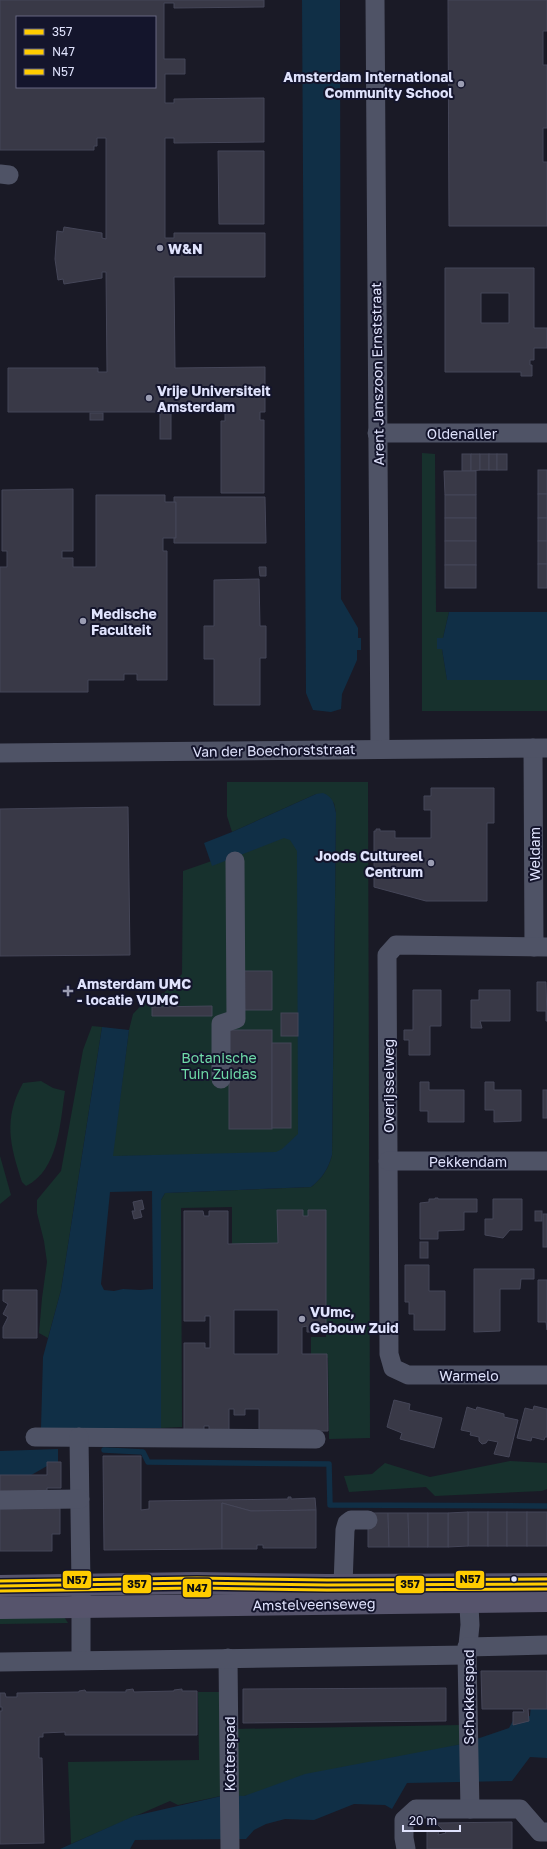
<svg xmlns="http://www.w3.org/2000/svg" width="547" height="1849" viewBox="0 0 547 1849" font-family="'Golos Text',sans-serif">
<style>
.green{fill:#17312d}
.water{fill:#102f46;fill-rule:evenodd}
.lines{fill:none;stroke-linecap:round;stroke-linejoin:round}
.stream{stroke:#102f46;stroke-width:5.5}
.building{fill:#393947;stroke:#454658;fill-rule:evenodd}
.minor{stroke:#4f5366;stroke-width:19}
.major{stroke:#56546c;stroke-width:22}
.bus-1-casing{stroke:#14152c;stroke-width:6}
.bus-2-casing{stroke:#14152c;stroke-width:6}
.bus-3-casing{stroke:#14152c;stroke-width:6}
.bus-1{stroke:#fc0;stroke-width:3}
.bus-2{stroke:#fc0;stroke-width:3}
.bus-3{stroke:#fc0;stroke-width:3}
.poi-dot{fill:#9b9db2;stroke:#14152c;stroke-width:1.5}
.bus-dot{fill:#e0e3fd;stroke:#14152c;stroke-width:1.5}
.labels{text-anchor:middle;dominant-baseline:central;stroke-width:4;stroke-linejoin:round;paint-order:stroke}
.poi-label{font-size:14px;font-weight:bold;fill:#e0e3fd;stroke:#14152c;text-anchor:start}
.street-label{font-size:14px;fill:#e0e3fd;stroke:#14152c}
.park-label{font-size:14px;fill:#6fdaa8;stroke:#14152c}
.line-badge{stroke:#14152c;stroke-width:1.5}
.pale-badge-label{font-size:11px;text-anchor:middle;font-weight:bold;fill:#111}
</style>
<rect width="100%" height="100%" fill="#1a1a26"/>
<g class="green">
<path d="M422,453L435,454L436,612H449L443,638H437V648L442,649L447,679L547,680V711H422Z"/>
<path d="M227,782H368L370,1438L329,1439L328,1358H311V1337H326L325,1219L279,1248H232V1207L181,1208L182,1427L161,1428V1200L165,1193L311,1187C322,1178 328,1170 332,1155L336,813L334,803L316,794L232,832L227,816Z"/>
<path d="M288,820L310,839V1155L112,1156L129,1030L133,1014L147,999L164,993L182,974L183,871L229,855Z"/>
<path d="M92,1026L102,1027L61,1290L48,1338L39,1333L42,1298L47,1262L44,1241L37,1213V1200L61,1171L83,1050Z"/>
<path d="M41,1081L53,1088L65,1091C60,1122 59,1170 26,1186L22,1182C10,1145 3,1119 23,1083Z"/>
<path d="M0,1156L11,1195L0,1204Z"/>
<path d="M510,1461L547,1463V1489L542,1491L435,1496L426,1487L349,1492L344,1476L372,1474L385,1463L430,1477Z"/>
<path d="M61,1612L68,1623L0,1624V1615Z"/>
<path d="M198,1692H221V1796L178,1805L170,1801L71,1844L68,1762L199,1760Z"/>
<path d="M461,1725L462,1744L244,1796H237L234,1729Z"/>
</g>
<g class="water">
<path d="M302,0H340L341,599L358,628V638H361V650H357V660L342,694L341,709L331,712L313,710L306,693Z"/>
<path d="M449,612H547V680H447L442,649H437V638H443Z"/>
<path d="M323,793C333,797 334,803 336,813L332,1155C328,1170 322,1178 311,1187L165,1193L161,1200V1428H41L43,1357L61,1290L102,1027L129,1030L113,1156L276,1152L282,1149L298,1134L297,851L290,840L284,838L212,866L204,843L232,832L316,794ZM152,1191L153,1289L140,1290L123,1289L114,1291L104,1290L101,1284L110,1192Z"/>
<path d="M58,1449V1466H47L26,1478H0V1451Z"/>
<path d="M531,1704H547V1758L530,1757L512,1781L407,1783L392,1809L385,1805L354,1804L314,1820L285,1819L266,1824L254,1830L246,1839L135,1840L130,1849H60L134,1816L226,1795L244,1796L305,1774L462,1744L509,1728L515,1717L530,1716Z"/>
</g>
<g class="lines">
<path class="stream" d="M104,1450L143,1452L148,1462L329,1464L330,1505L547,1506"/>
</g>
<g class="building">
<path d="M0,0H264V7L174,8V3H164V59H185V74H165V103H174V99L264,98V142L174,143V138H165V238H174V233H265V277H174L175,368L265,367V412H260V420H264V493H221V421H225V412H171V407H159V412H8V368H98V372H107L106,272H102V278L64,284L63,279L58,280L55,259L57,231L63,232L64,227L102,233V238L106,239V138H97V146H94V150H0ZM17,17H155V87H17Z"/>
<path d="M448,0H547V31H543V65H547V128H543V162H547V226H449Z"/>
<path d="M218,151H264V224H219Z"/>
<path d="M445,268H534V328H547V348H534V360H530V365H532V376H521V372H445ZM481,293H509V323H481Z"/>
<rect x="160" y="412" width="11" height="27"/>
<rect x="90" y="413" width="13" height="7"/>
<rect x="462" y="454" width="9" height="17"/>
<path d="M471,454H480V470L471,471Z"/>
<rect x="480" y="454" width="9" height="16"/>
<rect x="489" y="454" width="8" height="16"/>
<rect x="497" y="454" width="10" height="16"/>
<rect x="538" y="470" width="9" height="24"/>
<path d="M444,471H476V495H445Z"/>
<path d="M73,489V551H62V558H73V567H96V495H165V502H176V538H163V551H167V680H137V674H124V680H88V692H0V567H7V551H2V490Z"/>
<rect x="538" y="494" width="9" height="24"/>
<rect x="445" y="495" width="31" height="23"/>
<path d="M174,497H265L266,543H174V538H176V502H174Z"/>
<rect x="445" y="518" width="31" height="23"/>
<rect x="538" y="518" width="9" height="23"/>
<rect x="445" y="541" width="31" height="24"/>
<rect x="538" y="541" width="9" height="23"/>
<rect x="538" y="564" width="9" height="24"/>
<rect x="445" y="565" width="31" height="23"/>
<path d="M259,567H266V576H260Z"/>
<path d="M259,579L260,626H266V658H260V705H214V659H204V626H214V580Z"/>
<path d="M431,788H494V823H487V901H426L374,887V831H376V829H380V831H395V838H431V810H424V796H431Z"/>
<path d="M128,807L130,955L0,956V809Z"/>
<path d="M241,971H272V1010H242Z"/>
<path d="M537,982H546L547,1021H546V1011H537Z"/>
<path d="M413,990H441V1026H430V1055H409V1040H404V1030H413Z"/>
<path d="M479,990H510V1021H480L482,1028H471V1000H479Z"/>
<path d="M212,1006V1016H152V1007Z"/>
<rect x="281" y="1013" width="17" height="23"/>
<rect x="229" y="1030" width="43" height="99"/>
<rect x="272" y="1043" width="19" height="85"/>
<path d="M420,1082H429V1090H464V1122H428V1111H420Z"/>
<path d="M485,1082H494V1090H521V1121L494,1122V1110H485Z"/>
<rect x="543" y="1090" width="4" height="28"/>
<path d="M435,1198H438V1199H477V1212H464V1230L438,1231V1239H420V1203L429,1202V1199H435Z"/>
<path d="M493,1199H522V1230H510L503,1238L485,1235V1219H493Z"/>
<path d="M142,1200L144,1209L140,1210L142,1217L134,1219L132,1211H135L133,1202Z"/>
<path d="M277,1210H303V1216H308V1210H326V1332H307V1326L302,1327V1354H327L328,1431H259V1409H245V1415H234V1409H229V1432H209V1426H204V1432H184V1343H205V1348H210V1316H205V1321H184V1211H203L204,1216H209V1211H228V1244L278,1243ZM234,1310H278V1354H234Z"/>
<rect x="535" y="1211" width="7" height="10"/>
<rect x="543" y="1214" width="4" height="33"/>
<rect x="420" y="1242" width="8" height="16"/>
<path d="M405,1265H429V1291H445V1330H414V1314H409V1302H405Z"/>
<path d="M474,1269H534V1279H521L520,1289H500V1331L474,1332Z"/>
<path d="M538,1280H547V1330L546,1322H538Z"/>
<path d="M3,1290H37V1338H3V1327L8,1317L3,1314L8,1304L3,1301Z"/>
<path d="M394,1400L410,1404L409,1410L442,1418L434,1448L400,1439L402,1433L387,1427Z"/>
<path d="M534,1406L547,1409V1437H545L544,1440L532,1437L531,1441L517,1438L525,1408L533,1410Z"/>
<path d="M467,1407L476,1410L477,1407L504,1414V1417L518,1420L509,1457L494,1454L498,1442L488,1440L486,1443L482,1444L479,1441V1437L470,1435L471,1432L461,1430Z"/>
<path d="M103,1456H141V1510L149,1509V1501L288,1499V1497H291V1499L315,1498L316,1510L251,1511L222,1503V1549L104,1550Z"/>
<path d="M47,1462H61V1488H47V1493H0V1475H47Z"/>
<path d="M222,1503L251,1511L316,1510V1548H263V1545H257V1549H222Z"/>
<path d="M60,1508V1534H52V1551H0V1509Z"/>
<rect x="468" y="1512" width="20" height="34"/>
<path d="M468,1512V1546L448,1547V1513Z"/>
<rect x="488" y="1512" width="19" height="34"/>
<rect x="507" y="1512" width="20" height="34"/>
<rect x="527" y="1512" width="20" height="34"/>
<path d="M368,1513H388L389,1547H368Z"/>
<path d="M388,1513H408L409,1547H389Z"/>
<path d="M408,1513H428V1547H409Z"/>
<rect x="428" y="1513" width="20" height="34"/>
<path d="M481,1671H547V1709H528L529,1721L513,1725V1712H524L523,1709H482Z"/>
<path d="M446,1688V1721L243,1723V1689Z"/>
<path d="M133,1689L134,1692L174,1691V1690L182,1689V1691H197V1735H65V1732L43,1733V1737H39V1758H42L44,1843L0,1844V1711H2V1707H0V1693H5L6,1697H17V1693L79,1692V1691L85,1690L86,1692H126V1690Z"/>
<path d="M512,1822V1849H427V1831H439L438,1835L446,1833L436,1823Z"/>
</g>
<g class="lines">
<g class="minor">
<path d="M375,0L380,748"/>
<path d="M0,174L9,175"/>
<path d="M377,433H547"/>
<path d="M533,748L534,947"/>
<path d="M0,753L547,748"/>
<path d="M547,947L396,945L387,955L389,1354L393,1368L408,1375H547"/>
<path d="M221,1079V1024L236,1019L235,861"/>
<path d="M388,1161H547"/>
<path d="M35,1437L316,1439"/>
<path d="M79,1437L81,1586V1660"/>
<path d="M0,1500L80,1499"/>
<path d="M343,1585L345,1530L347,1523L351,1520H368"/>
<path d="M468,1587L470,1625L467,1655L470,1809"/>
<path d="M467,1647L547,1645"/>
<path d="M228,1658L230,1849"/>
<path d="M0,1662L467,1655"/>
<path d="M406,1849L404,1838V1820L416,1809H520L540,1832H547"/>
</g>
<g class="major">
<path d="M0,1586L197,1583L327,1585L547,1584"/>
<path d="M0,1608L547,1601"/>
</g>
<defs>
<path id="bus-1" d="M0,1586L197,1583L327,1585L547,1584"/>
<path id="bus-2" d="M0,1591L197,1588L327,1590L547,1589"/>
<path id="bus-3" d="M0,1581L197,1578L327,1580L547,1579"/>
</defs>
<use href="#bus-1" class="bus-1-casing"/>
<use href="#bus-2" class="bus-2-casing"/>
<use href="#bus-3" class="bus-3-casing"/>
<use href="#bus-1" class="bus-1"/>
<use href="#bus-2" class="bus-2"/>
<use href="#bus-3" class="bus-3"/>
</g>
<g class="poi-dot">
<circle cx="461" cy="84" r="4"/>
<circle cx="160" cy="248" r="4"/>
<circle cx="149" cy="398" r="4"/>
<circle cx="83" cy="621" r="4"/>
<circle cx="431" cy="863" r="4"/>
<path d="M66 985h4v4h4v4h-4v4h-4v-4h-4v-4h4z"/>
<circle cx="302" cy="1319" r="4"/>
</g>
<circle class="bus-dot" cx="514" cy="1579" r="3.5"/>
<g class="labels">
<g class="poi-label">
<text x="453" y="76" text-anchor="end">Amsterdam International<tspan x="453" dy="16">Community School</tspan></text>
<text x="168" y="248">W&amp;N</text>
<text x="157" y="390">Vrije Universiteit<tspan x="157" dy="16">Amsterdam</tspan></text>
<text x="91" y="613">Medische<tspan x="91" dy="16">Faculteit</tspan></text>
<text x="423" y="855" text-anchor="end">Joods Cultureel<tspan x="423" dy="16">Centrum</tspan></text>
<text x="77" y="983">Amsterdam UMC<tspan x="77" dy="16">- locatie VUMC</tspan></text>
<text x="310" y="1311">VUmc,<tspan x="310" dy="16">Gebouw Zuid</tspan></text>
</g>
<g class="street-label">
<text transform="translate(377 374) rotate(-91)">Arent Janszoon Ernststraat</text>
<text x="462" y="433">Oldenaller</text>
<text transform="translate(274 750) rotate(-1)">Van der Boechorststraat</text>
<text transform="translate(534 854) rotate(-90)">Weldam</text>
<text transform="translate(388 1086) rotate(-90)">Overijsselweg</text>
<text x="468" y="1161">Pekkendam</text>
<text x="469" y="1375">Warmelo</text>
<text transform="translate(314 1604) rotate(-1)">Amstelveenseweg</text>
<text transform="translate(468 1697) rotate(-90)">Schokkerspad</text>
<text transform="translate(229 1754) rotate(-90)">Kotterspad</text>
</g>
<g class="park-label">
<text x="219" y="1057">Botanische<tspan x="219" dy="16">Tuin Zuidas</tspan></text>
</g>
</g>
<g class="line-badge">
<rect x="455" y="1570" width="30" height="19" rx="4" fill="#fc0"/>
<rect x="62" y="1570" width="30" height="19" rx="4" fill="#fc0"/>
<rect x="122" y="1574" width="30" height="20" rx="4" fill="#fc0"/>
<rect x="395" y="1575" width="30" height="19" rx="4" fill="#fc0"/>
<rect x="182" y="1578" width="30" height="20" rx="4" fill="#fc0"/>
</g>
<g class="pale-badge-label">
<text x="470" y="1583">N57</text>
<text x="77" y="1584">N57</text>
<text x="137" y="1588">357</text>
<text x="410" y="1588">357</text>
<text x="197" y="1592">N47</text>
</g>
<rect x="16" y="16" width="140" height="72" fill="#14152c" stroke="#666780"/>
<rect x="24" y="29" width="20" height="6" fill="#ffcc00" stroke="#666780"/>
<text x="52" y="36" font-size="12" fill="#e0e3fd">357</text>
<rect x="24" y="49" width="20" height="6" fill="#ffcc00" stroke="#666780"/>
<text x="52" y="56" font-size="12" fill="#e0e3fd">N47</text>
<rect x="24" y="69" width="20" height="6" fill="#ffcc00" stroke="#666780"/>
<text x="52" y="76" font-size="12" fill="#e0e3fd">N57</text>
<path d="M403 1825v6h57v-6" fill="none" stroke="#e0e3fd" stroke-width="2"/>
<text x="409" y="1825" font-size="12" fill="#e0e3fd" stroke="#14152c" stroke-width="3" paint-order="stroke">20 m</text>
</svg>
